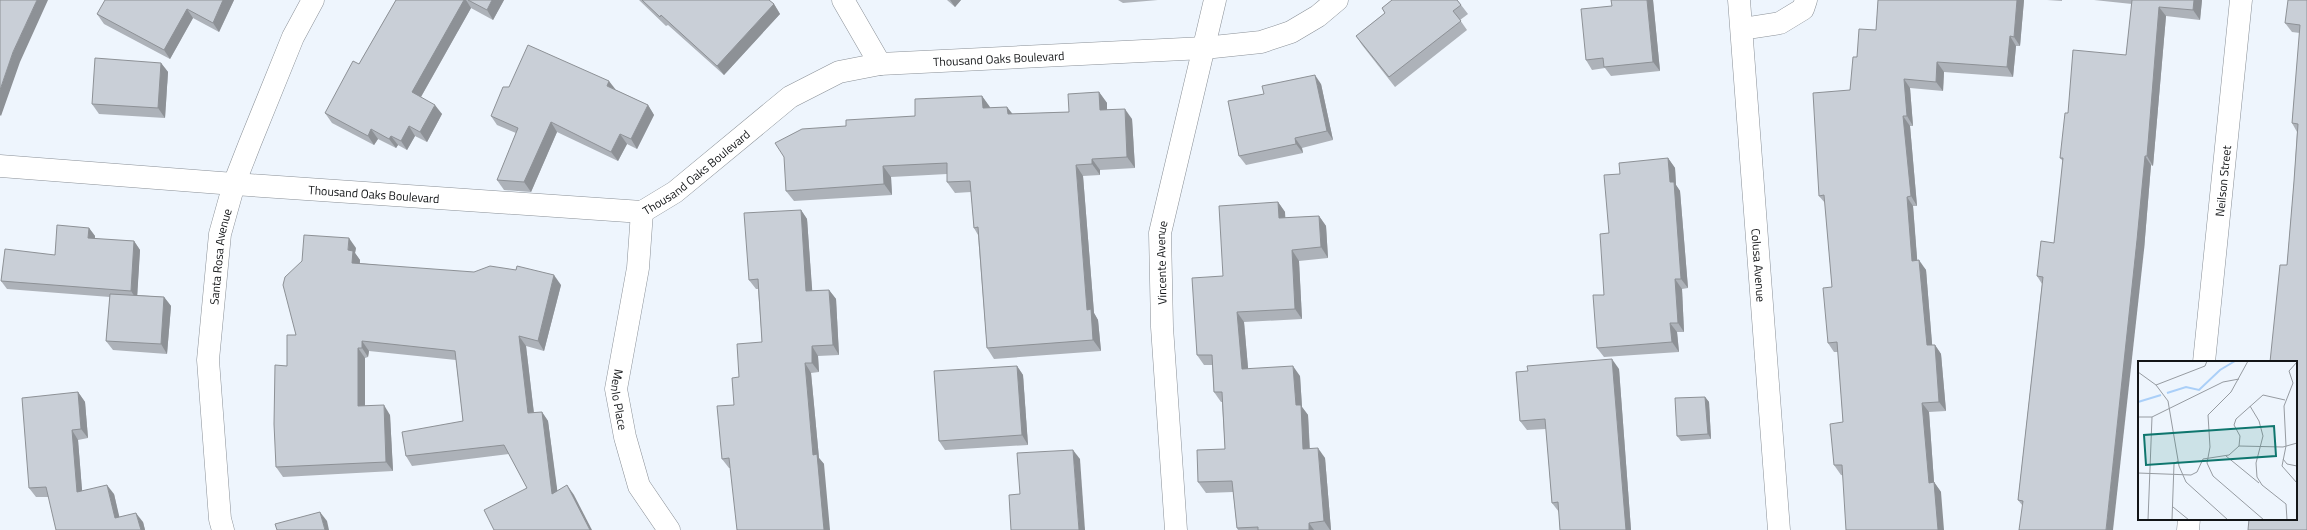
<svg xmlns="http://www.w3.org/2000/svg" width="2307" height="530" viewBox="0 0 2307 530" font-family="'Titillium Web',sans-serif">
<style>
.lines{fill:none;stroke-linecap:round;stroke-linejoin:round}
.street-casing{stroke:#8a9097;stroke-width:23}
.secondary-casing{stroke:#8a9097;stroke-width:23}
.street{stroke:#fff;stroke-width:22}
.secondary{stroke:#fff;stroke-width:22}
.wall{fill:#adb2b9}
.shaded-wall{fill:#8d9196}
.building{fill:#c9cfd7;stroke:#8d9196}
.labels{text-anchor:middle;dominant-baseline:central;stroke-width:4;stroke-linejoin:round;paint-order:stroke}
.street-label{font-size:12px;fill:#131517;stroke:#fff}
.inset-river{fill:none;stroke:#aacff8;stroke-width:2}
.inset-road{fill:none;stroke:#969ba1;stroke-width:1}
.view{fill:#0f766e;fill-opacity:0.15;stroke:#0f766e;stroke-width:2}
.inset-edge{fill:none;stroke:#131517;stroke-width:2}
</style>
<rect width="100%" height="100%" fill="#eef5fd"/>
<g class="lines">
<defs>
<g id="street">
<path d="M843,0L880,64"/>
<path d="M1742,29L1780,23L1803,9L1806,0"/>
<path id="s1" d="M0,166L234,184L642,212L675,192L790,97L839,72L880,64L1204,48L1261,42L1291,32L1318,16L1337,0"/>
<path id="s2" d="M642,212L638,268L616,389L625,437L639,486L669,530"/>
<path id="s3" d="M2204,362L2241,0"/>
<path id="s4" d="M223,530L220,519L208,360L220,234L234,184L250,143L293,37L313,0"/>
<path id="s5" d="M1176,530L1162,327L1160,233L1215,0"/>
<path d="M2188,530L2189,519"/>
</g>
<g id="secondary">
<path id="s6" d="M1739,0L1779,530"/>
</g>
</defs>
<use href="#street" class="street-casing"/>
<use href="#secondary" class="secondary-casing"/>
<use href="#street" class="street"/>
<use href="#secondary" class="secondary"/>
</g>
<g class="wall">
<path d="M234,0L219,32L193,18L170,59L104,24L97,14Z"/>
<path d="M396,0H504L493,20L471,8L421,97L442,114L427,142L415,136L407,150L398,145L396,148L378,139L374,145L332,123L325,113L359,64Z"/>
<path d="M639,0H769L774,4L780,14L724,75L668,25L666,26Z"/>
<path d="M947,0H961L955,7Z"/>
<path d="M1118,0H1158L1123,3Z"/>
<path d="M1392,0H1458V1L1468,14L1460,20L1467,30L1395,87L1362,45L1356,36L1385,13L1382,8Z"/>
<path d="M1611,0H1653L1660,71L1611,76L1605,68L1592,70L1586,60L1612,6Z"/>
<path d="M1878,0H2024L2020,46H2016L2013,77L1944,72L1943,91L1910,88L1913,126H1910L1917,206H1913L1917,260L1926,270L1932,345H1935L1941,354L1946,411L1929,412L1934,482L1941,492L1841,475L1834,465L1843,422L1838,352H1834L1828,343L1832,287L1825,203L1819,196L1850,90L1857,57L1876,30Z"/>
<path d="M2047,0H2062V1Z"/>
<path d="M2094,0H2202L2200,20L2166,16L2153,166L2151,165L2144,250L2022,505L2018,500L2042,284L2037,276L2054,243L2063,161L2060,158L2068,113L2126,55L2132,4Z"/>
<path d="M2307,0V530L2287,265L2294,181L2297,132L2292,123L2300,33L2292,32L2285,23Z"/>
<path d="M161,63L168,72L165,118L99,114L92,104Z"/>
<path d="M1321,84L1333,140L1302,148L1303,153L1246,165L1239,156Z"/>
<path d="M616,90L648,105L654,115L637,149L627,144L618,161L557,132L531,192L504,190L497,180L516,133L497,125L491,116Z"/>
<path d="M1099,92L1107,103V110L1132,119L1135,168L1100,170V175L1083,176L1094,313L1098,320L1101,351L994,359L987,348L978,235L974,228L971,192L955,193L947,182V174L891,177L892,195L794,201L786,191L846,126L915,116L982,96L990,108L1007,107L1012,114L1069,112Z"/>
<path d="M1668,158L1675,168L1676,185L1680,191L1688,288L1682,289L1684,332H1677L1679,352L1604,357L1597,348L1620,174Z"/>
<path d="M1278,202L1285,212V218L1319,216L1326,226L1328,258L1299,261L1302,319L1244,322L1248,369L1300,376L1302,407L1308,415L1310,449L1325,458L1331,530H1238L1237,528L1233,492L1206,493L1198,482L1225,449L1222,402H1221L1214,392L1212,365H1204L1197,355L1223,276Z"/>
<path d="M801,210L807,219L812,291L829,290L836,299L839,355L818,356L819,372L811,373L819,458L824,464L729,468L722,459L734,405L739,377L762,342L758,289H756L749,280Z"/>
<path d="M89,228L95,236V239L134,241L140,250L137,295L164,297L171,306L167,354L113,350L106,341L110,297L7,289L1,281L55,255Z"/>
<path d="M356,248L355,253L360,260V263L561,285L544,351L526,346L534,413L542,412L548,421L557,491L574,495L527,488L509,454L412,466L406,456L463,421L456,360L369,351L368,357L365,358V406L390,415L393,471L283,477L276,467L287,366L296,335Z"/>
<path d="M1017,366L1023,375L1028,445L945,450L939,441Z"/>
<path d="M1619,369L1631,530H1560L1559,512L1552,503L1546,429L1527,430L1520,421Z"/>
<path d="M78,392L85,402L88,438L78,440L82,491L114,494L119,517L143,522L145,530L48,497H36L29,488Z"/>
<path d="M1705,397L1709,402L1711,439L1681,441L1677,436Z"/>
</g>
<g class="shaded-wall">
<path d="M37,0H48L20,62L1,116L0,115V90L13,52Z"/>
<path d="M223,0H234L219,32L213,23Z"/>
<path d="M464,0H466L471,8L418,102L412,92Z"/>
<path d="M492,0H504L493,20L487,10Z"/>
<path d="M950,0H961L955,7Z"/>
<path d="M1647,0H1653L1660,71L1653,62Z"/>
<path d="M2017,0H2024L2020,46L2014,37Z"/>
<path d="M2194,0H2202L2200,20L2193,10Z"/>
<path d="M774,4L780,14L724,75L717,66Z"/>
<path d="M2159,7L2166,16L2153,166L2147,156Z"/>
<path d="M187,9L193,18L170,59L164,50Z"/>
<path d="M2010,36L2016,46L2013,77L2007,67Z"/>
<path d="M1937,62L1944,72L1943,91L1936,82Z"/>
<path d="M161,63L168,72L165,118L158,108Z"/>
<path d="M1315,75L1321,84L1333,140L1327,131Z"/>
<path d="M1904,79L1910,88L1913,126L1907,116Z"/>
<path d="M609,81L616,90L607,86Z"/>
<path d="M1099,92L1107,103V121L1100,110Z"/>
<path d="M982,96L990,107V119L983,108Z"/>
<path d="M435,105L442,114L427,142L420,132Z"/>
<path d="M648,105L654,115L637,149L631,139Z"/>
<path d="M1007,107L1015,117L1008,114Z"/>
<path d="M1125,109L1132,119L1135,168L1127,157Z"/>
<path d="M1903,116L1910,126L1917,206L1911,196Z"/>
<path d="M551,122L557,132L531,192L524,182Z"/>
<path d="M409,126L415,136L407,150L401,141Z"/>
<path d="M371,129L378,139L374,145L368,136Z"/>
<path d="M620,134L627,144L618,161L611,152Z"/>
<path d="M391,136L398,145L396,148L389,139Z"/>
<path d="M1295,138L1302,148L1303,153L1296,144Z"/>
<path d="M2145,156L2151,165L2144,250L2113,530H2106Z"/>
<path d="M1668,158L1675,168L1676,185L1680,191L1688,288L1681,279L1670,182Z"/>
<path d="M1092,159L1100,170V175L1092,164Z"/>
<path d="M1076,165L1083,176L1094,313L1098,320L1101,351L1093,340L1087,310Z"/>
<path d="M883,166L891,177L892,195L884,184Z"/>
<path d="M1907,197L1913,206L1918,270L1912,261Z"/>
<path d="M1278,202L1285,212L1286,228L1279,218Z"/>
<path d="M801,210L807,219L813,301L806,291Z"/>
<path d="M1319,216L1326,226L1328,258L1321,247Z"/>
<path d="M89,228L95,236L94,247L88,238Z"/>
<path d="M349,238L356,248L355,253L360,260L359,272L352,263L348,250Z"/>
<path d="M134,241L140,250L137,300L131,291Z"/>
<path d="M1292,250L1299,261L1302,319L1295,309Z"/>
<path d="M1919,260L1926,270L1933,355L1927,345Z"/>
<path d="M554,275L561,285L544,351L538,341Z"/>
<path d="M1675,279L1682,289L1684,332L1678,323Z"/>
<path d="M829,290L836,299L839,355L833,345Z"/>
<path d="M164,297L171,306L167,354L161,344Z"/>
<path d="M1237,312L1244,322L1249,379L1242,369Z"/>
<path d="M1670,323L1677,332L1679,352L1672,342Z"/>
<path d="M519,336L526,346L535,423L528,413Z"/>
<path d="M362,341L369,351L368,357L362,348Z"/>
<path d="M1935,345L1941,354L1946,411L1939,402Z"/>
<path d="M812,346L818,356L819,372L812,363Z"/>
<path d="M358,348L365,358V416L358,406Z"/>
<path d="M1612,359L1619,369L1631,530H1626Z"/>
<path d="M805,363L811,373L819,458L824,464L830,530H824L813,455Z"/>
<path d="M1017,366L1023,375L1028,445L1022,435Z"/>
<path d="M1293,366L1300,376L1302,407L1308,415L1310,460L1303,449L1296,405Z"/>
<path d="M78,392L85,402L88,438L81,429Z"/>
<path d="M1705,397L1709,402L1711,439L1708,434Z"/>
<path d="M1922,403L1929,412L1934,482L1941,492L1944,530H1938L1929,483Z"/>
<path d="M384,405L390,415L393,471L386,462Z"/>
<path d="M542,412L548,421L559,503L552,494Z"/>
<path d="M72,430L78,440L83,502L77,492Z"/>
<path d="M1318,448L1325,458L1331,530H1330L1324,521Z"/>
<path d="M1073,450L1080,459L1085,530H1079Z"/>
<path d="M107,485L114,494L122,528L115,518Z"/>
<path d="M567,485L574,495L592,530H590Z"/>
<path d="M320,512L327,521L329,530H325Z"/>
<path d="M136,513L143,522L145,530H141Z"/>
<path d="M1309,523L1314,530H1309Z"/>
</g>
<g class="building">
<path d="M0,0H37L13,52L0,90Z"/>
<path d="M105,0H223L213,23L187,9L164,50L97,14Z"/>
<path d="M396,0H464L412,92L435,105L420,132L409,126L401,141L391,136L389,139L371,129L368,136L325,113L353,61L359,64Z"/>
<path d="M468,0H492L487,10Z"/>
<path d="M642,0H769L774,4L717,66L661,15L660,17Z"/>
<path d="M1392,0H1457L1461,5L1453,11L1461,21L1389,77L1356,36L1385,13L1382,8Z"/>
<path d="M1611,0H1647L1653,62L1604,67L1603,58L1586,60L1581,9L1612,6Z"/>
<path d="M1878,0H2017L2014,37L2010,36L2007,67L1937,62L1936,82L1904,79L1907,116H1903L1911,196L1907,197L1912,261L1919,260L1927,345H1935L1939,402L1922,403L1929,483L1934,482L1938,530H1846L1842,465H1834L1830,424L1843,422L1837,342L1828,343L1823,288L1832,287L1824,195L1819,196L1813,93L1850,90L1853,57H1857L1859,29L1876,30Z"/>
<path d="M2132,0H2194L2193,10L2159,7L2147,156H2145L2137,240L2106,530H2019L2023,501L2018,500L2043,277L2037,276L2041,241L2054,243L2063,158H2060L2065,113H2068L2073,50L2126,55Z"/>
<path d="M2288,0H2307V530H2248L2249,519H2296V362H2270L2280,265H2287L2294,181L2298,124L2292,123L2300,25L2285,23Z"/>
<path d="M528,45L609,81L607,86L648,105L631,139L620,134L611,152L551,122L524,182L497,180L518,128L491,116L503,87H509Z"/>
<path d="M95,58L161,63L158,108L92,104Z"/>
<path d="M1315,75L1327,131L1295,138L1296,144L1239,156L1228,101L1264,94L1262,86Z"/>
<path d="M1099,92L1100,110L1125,109L1127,157L1092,159V164L1076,165L1087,310L1091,309L1093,340L987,348L978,227L974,228L970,181L947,182V163L883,166L884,184L786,191L784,157L775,143L802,129L846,126V120L915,116V99L982,96L983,108L1007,107L1008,114L1069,112L1068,94Z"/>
<path d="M1668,158L1670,182H1674L1681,279H1675L1678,323H1670L1672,342L1597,348L1593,295H1604L1600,234L1609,233L1604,175L1620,174L1619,163Z"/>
<path d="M1278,202L1279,218L1319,216L1321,247L1292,250L1295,309L1237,312L1242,369L1293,366L1296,405H1301L1303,449L1318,448L1324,521L1309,523V530H1258V527L1237,528L1232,481L1198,482L1197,450L1225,449L1222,392H1214L1212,355H1197L1192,278L1223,276L1219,206Z"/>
<path d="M801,210L806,291L829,290L833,345L812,346V363H805L813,455L817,454L824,530H737L729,458L722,459L717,406L734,405L732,378L739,377L737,344L762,342L758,279L749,280L744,213Z"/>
<path d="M57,225L89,228L88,238L134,241L131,291L1,281L5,249L55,255Z"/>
<path d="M304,235L349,238L348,250L353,251L352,263L474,272L490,266L516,270L517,266L554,275L538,341L519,336L528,413L542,412L552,494L567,485L590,530H494L484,510L527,488L504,445L406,456L402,432L463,421L455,351L362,341V348H358V406L384,405L386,462L276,467L274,424L275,365L287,366V335H296L283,285L285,277L302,261Z"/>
<path d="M110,294L164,297L161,344L106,341Z"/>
<path d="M1612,359L1626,530H1560L1558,502L1552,503L1545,419L1520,421L1516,372L1528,371L1527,366Z"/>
<path d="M1017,366L1022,435L939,441L934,371Z"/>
<path d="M78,392L81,429L72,430L77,492L107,485L115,518L136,513L141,530H56L46,487L29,488L22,398Z"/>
<path d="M1705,397L1708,434L1677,436L1675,398Z"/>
<path d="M1073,450L1079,530H1011L1009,495L1020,494L1017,453Z"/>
<path d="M320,512L325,530H277L275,524Z"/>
</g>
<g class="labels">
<g class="street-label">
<text stroke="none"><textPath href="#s1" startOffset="1047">Thousand Oaks Boulevard</textPath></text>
<text stroke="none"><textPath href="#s1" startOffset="711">Thousand Oaks Boulevard</textPath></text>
<text stroke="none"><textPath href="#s3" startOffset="182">Neilson Street</textPath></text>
<text stroke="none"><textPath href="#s1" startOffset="375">Thousand Oaks Boulevard</textPath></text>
<text stroke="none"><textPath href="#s4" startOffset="275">Santa Rosa Avenue</textPath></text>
<text stroke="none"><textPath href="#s5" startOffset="268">Vincente Avenue</textPath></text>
<text stroke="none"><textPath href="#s6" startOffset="266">Colusa Avenue</textPath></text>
<text stroke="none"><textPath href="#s2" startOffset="190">Menlo Place</textPath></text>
</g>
</g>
<g transform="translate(2138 361)">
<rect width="159" height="159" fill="#eef5fd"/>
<path class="inset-river" d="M29,32L48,26L61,29L82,9L97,0M0,41L23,34"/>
<path class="inset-road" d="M110,0L93,31L70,54L72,86L69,102L75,115L126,159M159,1L151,10L155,22L146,45L148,85L144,105L159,122M0,11L18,24L30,40L41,105L48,121L90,159M18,24L67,5L69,0M112,45L121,60L125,75L118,102L119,116L124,124L148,143L149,159M0,56H14L85,21L101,18M101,85L102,75L96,64L98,58L125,34L147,39M88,95L121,122M145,98L149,103L159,105M0,112L53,114L59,111L65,98L91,94L101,85L145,86L159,82M35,146L51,159M10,159L14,56M34,159L36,103L40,100"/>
<path class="view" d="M136,65L138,95L8,104L6,74Z"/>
<rect width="159" height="159" class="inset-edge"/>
</g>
</svg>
